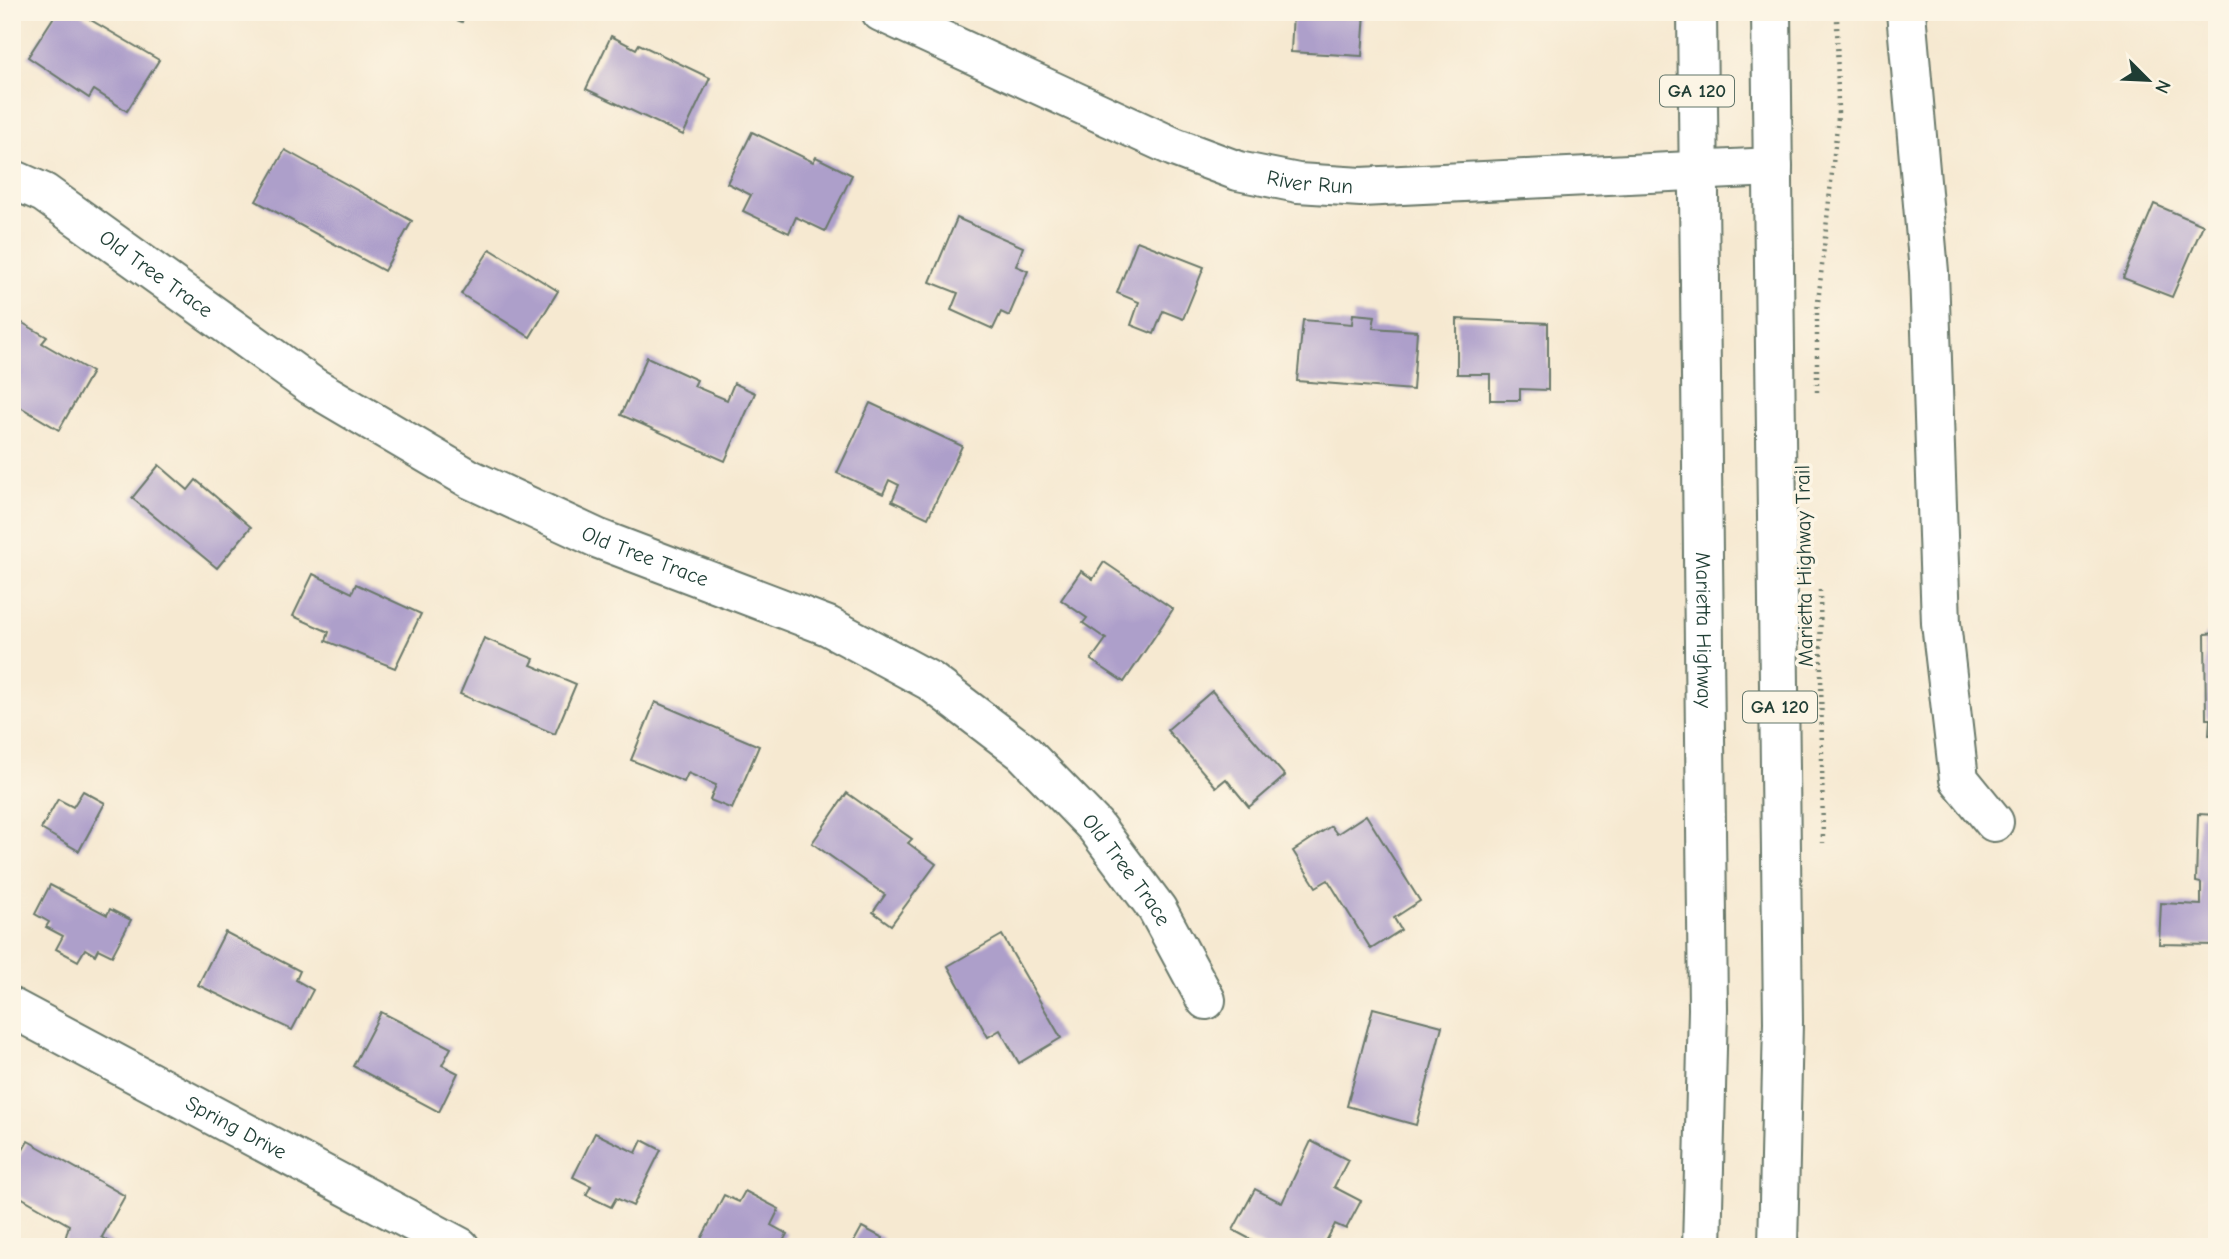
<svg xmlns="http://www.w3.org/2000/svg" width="2229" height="1259" viewBox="0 0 2229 1259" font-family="'Comic Neue',sans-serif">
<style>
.building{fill:#ad9fca}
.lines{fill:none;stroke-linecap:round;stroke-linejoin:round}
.minor-casing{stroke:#6a796b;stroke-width:42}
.highway-casing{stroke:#6a796b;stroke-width:42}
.path{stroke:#6a796b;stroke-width:4.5;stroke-dasharray:2 5;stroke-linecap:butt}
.minor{stroke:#fff;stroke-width:38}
.highway{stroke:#fff;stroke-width:38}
.labels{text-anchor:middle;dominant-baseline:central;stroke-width:7;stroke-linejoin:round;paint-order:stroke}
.shield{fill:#fcf5e5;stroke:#617469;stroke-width:2}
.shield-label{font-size:19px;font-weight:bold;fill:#1f3d34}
.street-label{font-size:21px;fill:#1f3d34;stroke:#fcf5e5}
</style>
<rect width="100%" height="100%" fill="#fcf5e5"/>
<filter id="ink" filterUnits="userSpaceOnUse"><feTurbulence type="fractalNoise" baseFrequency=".0143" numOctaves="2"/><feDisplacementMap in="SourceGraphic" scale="14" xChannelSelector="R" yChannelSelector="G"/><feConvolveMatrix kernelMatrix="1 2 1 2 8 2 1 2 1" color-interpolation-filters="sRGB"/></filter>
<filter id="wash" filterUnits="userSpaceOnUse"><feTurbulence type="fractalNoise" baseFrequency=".00686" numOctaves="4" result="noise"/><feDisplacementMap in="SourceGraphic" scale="28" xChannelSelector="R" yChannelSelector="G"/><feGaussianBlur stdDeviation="1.57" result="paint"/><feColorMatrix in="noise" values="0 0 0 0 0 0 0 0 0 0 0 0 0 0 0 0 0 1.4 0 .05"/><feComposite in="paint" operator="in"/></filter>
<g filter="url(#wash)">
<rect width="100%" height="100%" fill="#f6e9d1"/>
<g id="blocks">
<g class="building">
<path d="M57,12H77L159,60L127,111L94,90L89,98L28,57Z"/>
<path d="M434,12H465L462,22Z"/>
<path d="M1293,12H1365L1362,56L1291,52Z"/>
<path d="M611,36L636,49L639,44L710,78L683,135L586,89Z"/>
<path d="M752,132L813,162L816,157L852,175L825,231L796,217L789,233L743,211L751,195L727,183Z"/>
<path d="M285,150L412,221L384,271L256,201Z"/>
<path d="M2154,204L2203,225L2172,297L2123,278Z"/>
<path d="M957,218L1023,247L1016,266L1028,271L1009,316L1001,312L993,329L951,310L958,293L930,282Z"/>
<path d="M1137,241L1204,267L1183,319L1163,311L1154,334L1131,325L1139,302L1117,293Z"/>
<path d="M490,249L558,291L530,337L461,294Z"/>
<path d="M1353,314L1375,316L1373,328L1417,331L1413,390L1297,381L1303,320L1352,324Z"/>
<path d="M12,317L47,337L42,343L92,372L59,430L12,402Z"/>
<path d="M1457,319L1548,323V390L1520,389V400H1490V374H1457Z"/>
<path d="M647,357L697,380L694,386L727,400L734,383L755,393L725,461L621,415Z"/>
<path d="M870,403L962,446L928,518L892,501L899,485L889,480L883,494L837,473Z"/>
<path d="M159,465L188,490L196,480L251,527L217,568L132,498Z"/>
<path d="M1104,562L1173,609L1124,682L1091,660L1106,639L1083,623L1087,618L1061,600L1081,571L1093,579Z"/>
<path d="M313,574L352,593L356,584L421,614L395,668L326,641L329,632L293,616Z"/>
<path d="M2217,633V735H2209L2210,719H2206L2205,634Z"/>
<path d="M484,638L534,659L531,665L576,684L555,734L460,694Z"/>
<path d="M1212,691L1285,776L1249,807L1226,779L1216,787L1167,730Z"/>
<path d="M655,702L759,746L732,809L710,800L716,785L688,773L684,782L631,760Z"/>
<path d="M83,791L105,803L79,851L41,829L58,799L73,807Z"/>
<path d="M847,793L912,839L908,843L936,864L891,925L873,912L885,895L812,843Z"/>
<path d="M2198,814L2217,815V945L2159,944L2161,903L2201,905V883L2196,882Z"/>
<path d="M1366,815L1420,901L1394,918L1401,930L1371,949L1328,880L1316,887L1293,851L1331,826L1337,834Z"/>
<path d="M50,885L107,915L110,909L131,920L112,956L98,949L95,955L85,949L78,961L56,949L63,936L46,927L49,922L35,914Z"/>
<path d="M225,932L300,971L296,980L313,990L292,1030L198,985Z"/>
<path d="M1002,935L1061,1038L1019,1063L1000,1030L988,1037L948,966Z"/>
<path d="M1373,1008L1442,1026L1416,1125L1347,1106Z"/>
<path d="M381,1012L451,1048L442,1065L458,1073L439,1112L353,1066Z"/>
<path d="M595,1133L636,1153L642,1140L661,1150L633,1206L616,1198L611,1207L586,1195L591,1186L573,1177Z"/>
<path d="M28,1141L125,1196L102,1237L118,1247H63L69,1225L12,1192V1169Z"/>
<path d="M1311,1141L1348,1160L1334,1187L1361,1201L1346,1229L1335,1224L1323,1247H1265L1233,1230L1255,1189L1282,1203Z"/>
<path d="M745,1191L779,1209L771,1225L787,1234L780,1247H706L699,1243L724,1195L739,1202Z"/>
<path d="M862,1227L883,1238L880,1247H851Z"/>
</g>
</g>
</g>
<g filter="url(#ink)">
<use href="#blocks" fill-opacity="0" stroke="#6a796b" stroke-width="2"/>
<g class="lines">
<defs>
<g id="minor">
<path id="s1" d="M881,12L1174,147L1238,171L1298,183L1361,187L1773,167"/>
<path d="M1906,12L1929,272L1941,623L1959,779L1994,822"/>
<path id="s2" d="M12,179L44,193L312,386L470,479L599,539L828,626L930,681L1023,752L1095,826L1157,909L1206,1000"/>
<path id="s3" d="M12,1008L460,1247"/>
</g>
<g id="highway">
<path id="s4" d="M1697,12L1708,1009L1702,1247"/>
<path d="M1771,12L1783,1022L1778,1247"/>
</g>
</defs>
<use href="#minor" class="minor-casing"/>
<use href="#highway" class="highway-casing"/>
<g class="path">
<path d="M1817,392V312L1838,117L1837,12"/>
<path d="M1820,590L1823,843"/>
</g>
<use href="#minor" class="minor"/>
<use href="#highway" class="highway"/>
</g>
</g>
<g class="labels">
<g class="shield">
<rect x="1660" y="75.5" width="74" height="31" rx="5"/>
<rect x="1743" y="691.5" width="74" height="31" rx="5"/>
</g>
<g class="shield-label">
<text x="1697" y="91">GA 120</text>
<text x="1780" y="707">GA 120</text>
</g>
<g class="street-label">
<text stroke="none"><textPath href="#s1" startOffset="464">River Run</textPath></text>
<text stroke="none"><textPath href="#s2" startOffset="173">Old Tree Trace</textPath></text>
<text stroke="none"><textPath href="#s2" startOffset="740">Old Tree Trace</textPath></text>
<text transform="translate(1804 566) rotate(-91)">Marietta Highway Trail</text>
<text stroke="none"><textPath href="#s4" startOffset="618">Marietta Highway</textPath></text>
<text stroke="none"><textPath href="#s2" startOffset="1326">Old Tree Trace</textPath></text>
<text stroke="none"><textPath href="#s3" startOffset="254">Spring Drive</textPath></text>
</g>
</g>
<rect width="2229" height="1259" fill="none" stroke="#fcf5e5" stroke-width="42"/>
<g transform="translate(2148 80) rotate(114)" stroke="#fcf5e5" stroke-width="5" paint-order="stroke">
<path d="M0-5L12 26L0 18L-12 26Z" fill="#1f3d34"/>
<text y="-10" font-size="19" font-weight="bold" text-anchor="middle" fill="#1f3d34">N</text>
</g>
</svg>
